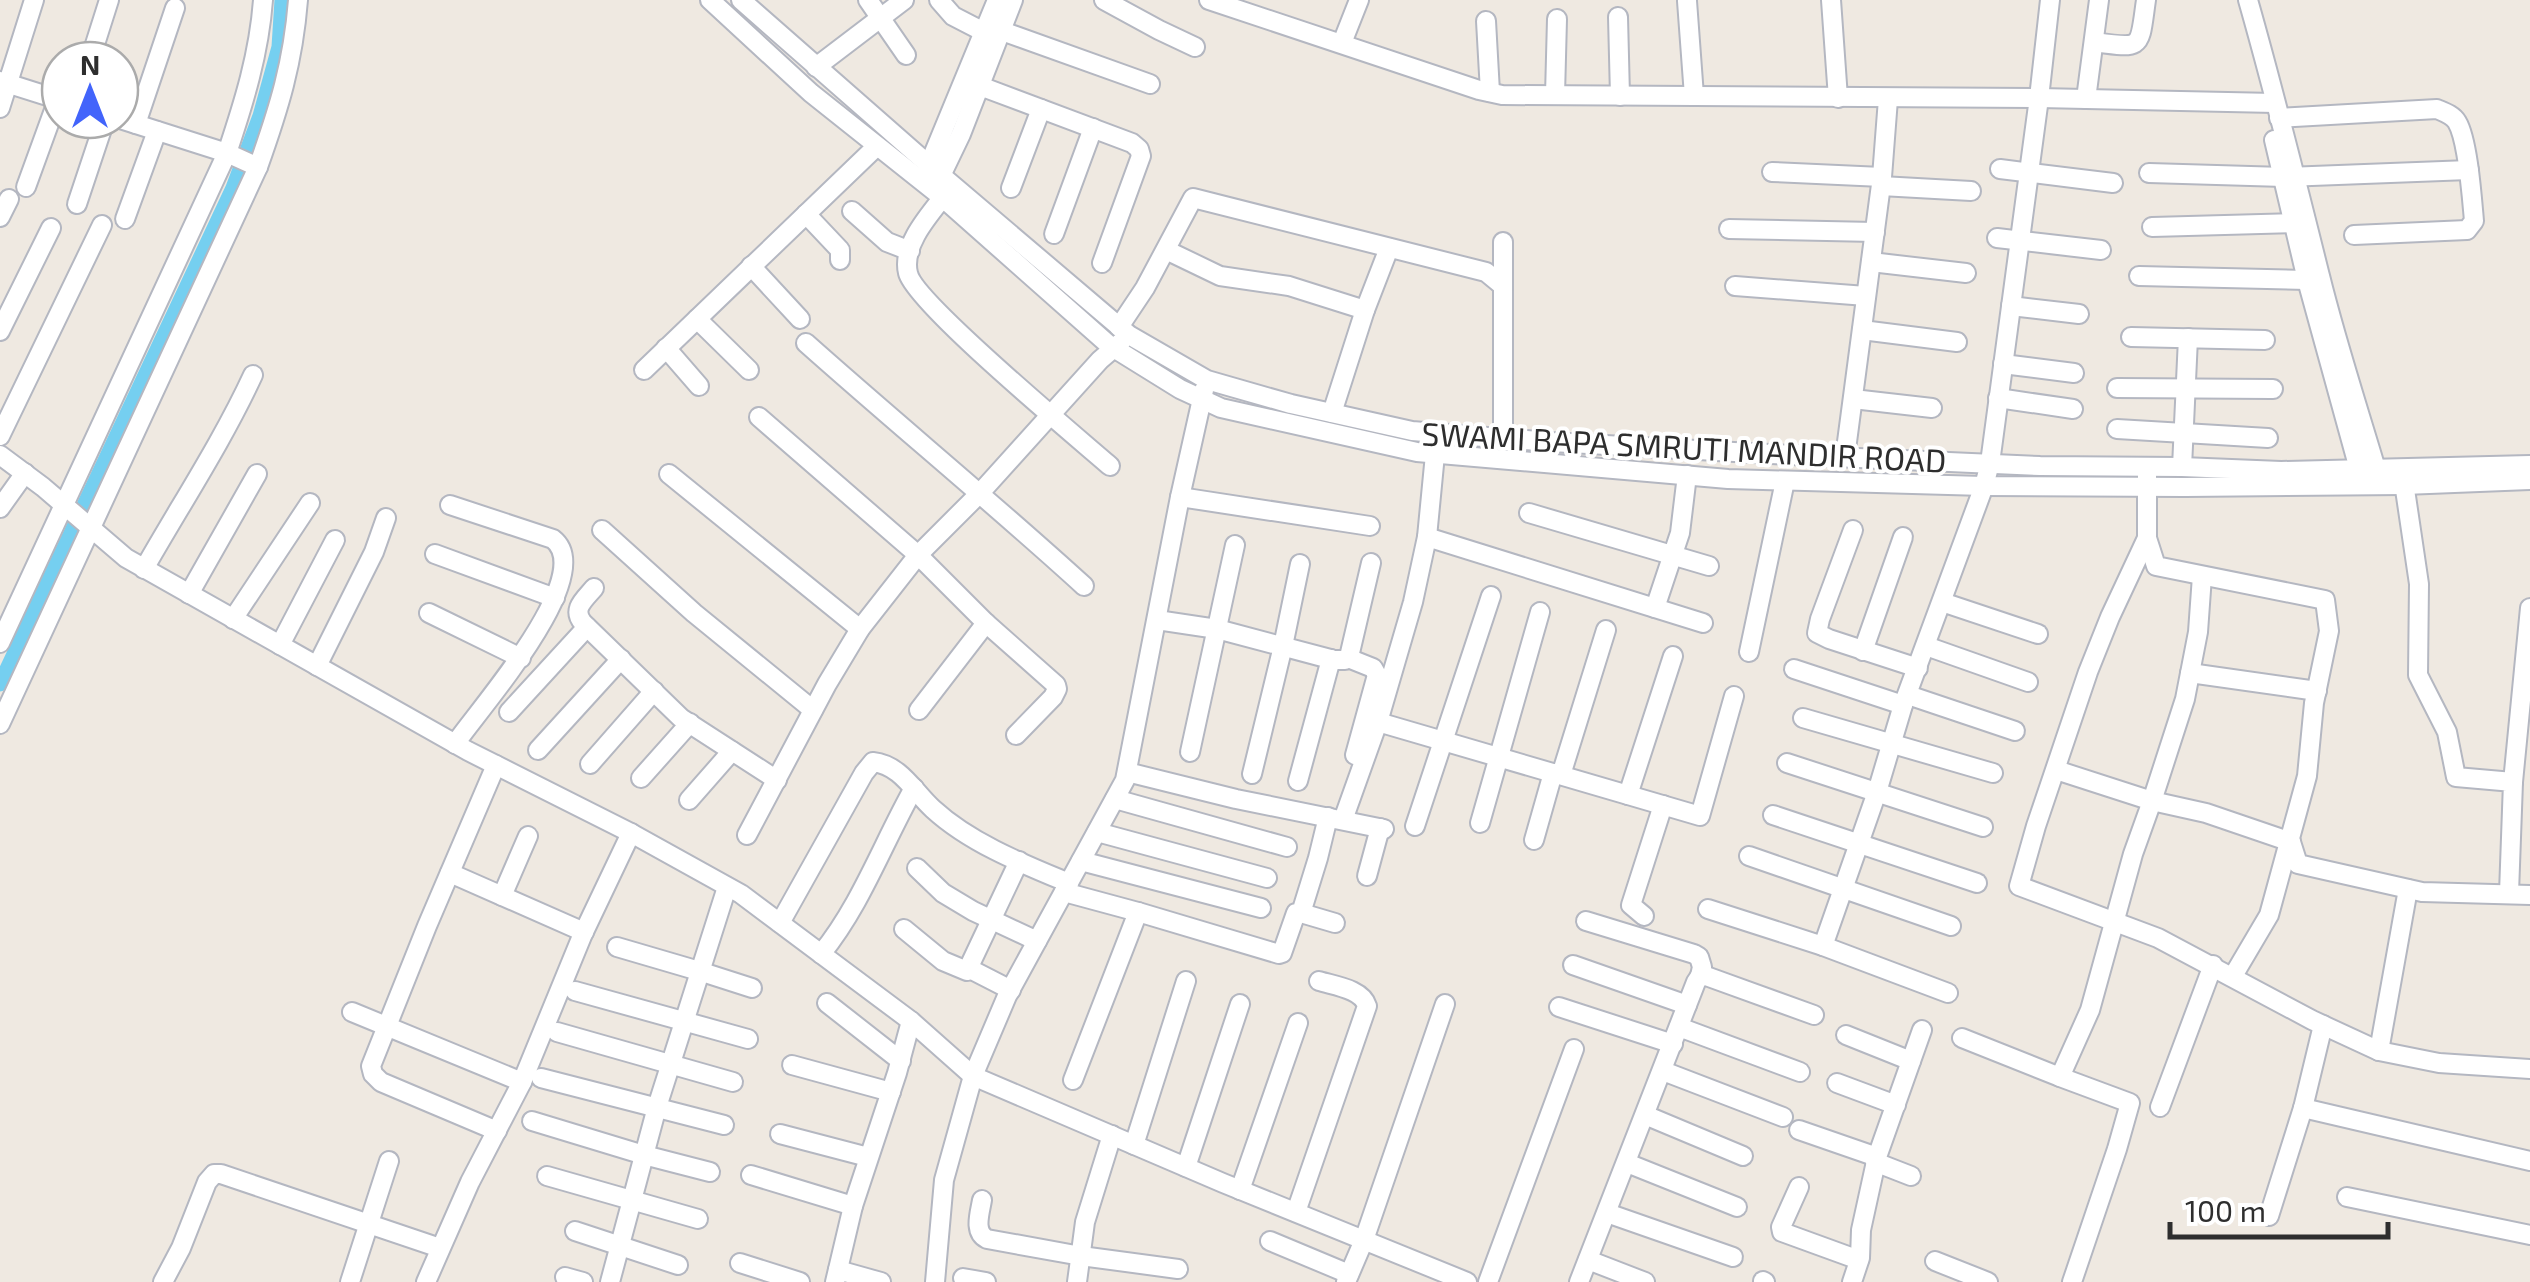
<svg xmlns="http://www.w3.org/2000/svg" width="2530" height="1282" viewBox="0 0 2530 1282" font-family="'Exo 2',sans-serif">
<style>
.lines{fill:none;stroke-linecap:round;stroke-linejoin:round}
.canal{stroke:#75cff0;stroke-width:15}
.minor-casing{stroke:#b4b7c1;stroke-width:22}
.minor{stroke:#fff;stroke-width:18}
.labels{text-anchor:middle;dominant-baseline:central;stroke-width:8;stroke-linejoin:round;paint-order:stroke}
.street-label{font-size:32px;fill:#2e2e2e;stroke:#fff}
</style>
<rect width="100%" height="100%" fill="#efe9e1"/>
<g class="lines">
<path class="canal" d="M0,684L233,188L260,116L279,47L282,0"/>
<defs>
<g id="minor">
<path d="M710,0L811,93L943,198L1109,345L1180,389L1221,408L1417,452L1728,479L1984,486L2185,487L2404,485L2530,480"/>
<path d="M741,0L929,165L1129,335L1207,380L1291,404L1412,431L1551,442L1790,455L2040,466L2182,467L2281,471L2530,465"/>
<path d="M868,0L906,55"/>
<path d="M939,0L953,16L984,32"/>
<path d="M1104,0L1159,30L1195,47"/>
<path d="M1209,0L1479,90L1502,95L2039,98L2275,103"/>
<path d="M1831,0L1838,98"/>
<path d="M2248,0C2274,91 2297,184 2320,276C2336,341 2357,405 2376,469"/>
<path d="M1687,1L1694,96"/>
<path d="M1618,17L1620,96"/>
<path d="M1486,21L1490,92"/>
<path d="M1002,31L1150,84"/>
<path d="M2094,42C2144,49 2139,49 2146,0"/>
<path d="M1342,43L1359,0"/>
<path d="M90,60L109,0"/>
<path d="M816,67L904,0"/>
<path d="M0,81L60,100"/>
<path d="M980,86L1132,143L1139,149L1141,156L1102,263"/>
<path d="M1555,95L1557,19"/>
<path d="M2086,99L2099,0"/>
<path d="M0,108L34,0"/>
<path d="M2279,118L2437,109C2444,112 2453,115 2457,122C2468,140 2472,199 2474,221L2467,230L2354,235"/>
<path d="M120,119L227,153L258,167"/>
<path d="M136,124L175,8"/>
<path d="M2274,140L2307,280L2359,469"/>
<path d="M2000,169L2113,183"/>
<path d="M926,172L997,0"/>
<path d="M1772,172L1882,177"/>
<path d="M2149,173L2284,177L2469,170"/>
<path d="M937,184L961,134L1013,0"/>
<path d="M1881,186L1971,191"/>
<path d="M26,187L58,99"/>
<path d="M1011,188L1041,109"/>
<path d="M948,191C932,212 901,244 908,273C914,302 1078,438 1110,466"/>
<path d="M77,204L105,120"/>
<path d="M852,211L887,242L910,251"/>
<path d="M806,214L840,250V260"/>
<path d="M0,217L9,199"/>
<path d="M125,219L157,131"/>
<path d="M2152,227L2295,223"/>
<path d="M1729,229L1875,232"/>
<path d="M1054,234L1093,128"/>
<path d="M1997,238L2101,250"/>
<path d="M1503,242V439"/>
<path d="M1166,250L1220,276L1289,286L1365,310"/>
<path d="M1871,262L1966,273"/>
<path d="M751,266L800,319"/>
<path d="M2139,276L2307,280"/>
<path d="M1735,286L1866,296"/>
<path d="M2011,306L2079,314"/>
<path d="M697,319L749,370"/>
<path d="M1119,327L1145,288L1193,198L1486,272L1503,286"/>
<path d="M1862,330L1957,342"/>
<path d="M0,331L51,228"/>
<path d="M2131,337L2265,340"/>
<path d="M806,343C898,425 993,503 1084,586"/>
<path d="M666,348L699,386"/>
<path d="M2003,364L2074,373"/>
<path d="M644,370L877,146"/>
<path d="M2117,388L2273,389"/>
<path d="M1998,398L2073,409"/>
<path d="M1853,399L1932,408"/>
<path d="M1332,413L1365,310L1389,248"/>
<path d="M759,417L918,555L986,623L1056,685L1057,689L1053,697L1016,735"/>
<path d="M2117,429L2268,438"/>
<path d="M0,436L102,225"/>
<path d="M0,455L43,487L126,558L468,751L631,833L741,894L911,1021L973,1076L1223,1183L1467,1282"/>
<path d="M1845,457L1882,177L1888,99"/>
<path d="M2182,467L2188,338"/>
<path d="M669,474L860,629"/>
<path d="M2147,474V538L2156,566L2325,600L2329,631L2314,703L2307,776L2269,915L2233,976"/>
<path d="M2403,476L2419,584L2418,675L2447,732L2456,777L2513,782L2509,893"/>
<path d="M1180,497L1370,526"/>
<path d="M450,505L553,539C599,575 478,710 455,744"/>
<path d="M0,508L25,473"/>
<path d="M1529,513L1709,566"/>
<path d="M602,530L694,613L813,710"/>
<path d="M1853,530L1820,619L1817,633L1829,639L1918,668"/>
<path d="M1427,537L1703,623"/>
<path d="M2147,538L2110,617L2088,672L2036,826L2019,886L2158,938L2312,1020L2379,1051L2439,1063L2530,1069"/>
<path d="M435,554L555,598"/>
<path d="M144,569C181,504 222,442 253,375"/>
<path d="M2202,576L2198,632L2185,699L2152,801L2206,813L2291,842"/>
<path d="M594,588C585,599 571,609 583,623L681,718L777,780"/>
<path d="M189,594L257,474"/>
<path d="M1942,602L2038,634"/>
<path d="M1655,608L1680,533L1687,475"/>
<path d="M429,613L521,658"/>
<path d="M233,619L310,503"/>
<path d="M1157,620L1217,629L1334,660H1345L1349,657L1371,563"/>
<path d="M0,643L227,153C244,102 259,54 263,0"/>
<path d="M280,645L335,540"/>
<path d="M1926,646L2028,682"/>
<path d="M1863,651L1903,537"/>
<path d="M1749,652L1785,481"/>
<path d="M1348,658L1373,668L1377,675L1355,755"/>
<path d="M317,666L374,552L386,518"/>
<path d="M1794,669L1903,705"/>
<path d="M2190,673L2317,691"/>
<path d="M1908,695L2015,731"/>
<path d="M919,710L986,623"/>
<path d="M509,712L587,627"/>
<path d="M1803,718L1993,773"/>
<path d="M1378,722L1700,816L1734,696"/>
<path d="M0,724L258,167C279,108 293,63 298,0"/>
<path d="M538,750L621,659"/>
<path d="M1190,752L1235,545"/>
<path d="M1787,763L1983,827"/>
<path d="M590,764L654,691"/>
<path d="M496,765L427,926L371,1066L373,1074L381,1082L497,1131"/>
<path d="M1127,772L1236,799L1384,829"/>
<path d="M1252,774L1283,646L1300,564"/>
<path d="M1561,775L1606,630"/>
<path d="M641,778L690,723"/>
<path d="M1298,781L1331,659"/>
<path d="M2513,782L2530,608"/>
<path d="M1628,795L1673,656"/>
<path d="M1115,799L1287,847"/>
<path d="M689,800L732,751"/>
<path d="M1773,815L1977,883"/>
<path d="M1343,820L1378,722L1413,602L1427,537L1436,444"/>
<path d="M1480,823L1540,612"/>
<path d="M1415,826L1491,596"/>
<path d="M1097,832L1267,878"/>
<path d="M747,835L827,684L860,629L918,555L980,493L1100,360L1121,342"/>
<path d="M1534,840L1553,773"/>
<path d="M2291,842L2298,864L2422,892L2530,895"/>
<path d="M1749,856L1951,926"/>
<path d="M1081,861L1261,908"/>
<path d="M917,868L943,893L973,911L1037,941"/>
<path d="M450,873L584,932"/>
<path d="M1367,876L1380,828"/>
<path d="M1064,892L1138,912L1279,954L1282,953L1296,913H1301L1318,858L1328,817"/>
<path d="M502,896L528,836"/>
<path d="M1708,909L1823,946L1948,993"/>
<path d="M1301,913L1335,923"/>
<path d="M1644,916L1631,905L1663,805"/>
<path d="M1586,921L1694,954L1699,957L1702,967L1700,976"/>
<path d="M780,923L864,773L873,762C901,765 914,792 933,809C970,843 1023,864 1069,883"/>
<path d="M904,929L943,961L967,971L1019,861"/>
<path d="M1823,946L1877,792L1903,705L1984,486L1990,463L2039,98L2050,0"/>
<path d="M617,947L699,971L752,988"/>
<path d="M821,954C861,905 883,843 914,788"/>
<path d="M1573,965L1687,1005"/>
<path d="M970,969L1011,990"/>
<path d="M575,991L748,1039"/>
<path d="M827,1003L901,1061"/>
<path d="M1559,1007L1673,1044"/>
<path d="M352,1012L522,1082"/>
<path d="M1679,1027L1800,1072"/>
<path d="M557,1032L733,1082"/>
<path d="M1846,1035L1911,1061"/>
<path d="M1962,1038L2060,1077L2090,1010L2133,854L2152,801L2056,770"/>
<path d="M2379,1051L2408,889"/>
<path d="M792,1065L891,1092"/>
<path d="M1663,1071L1783,1117"/>
<path d="M2060,1077L2130,1103L2117,1149L2072,1282"/>
<path d="M541,1078L724,1125"/>
<path d="M1073,1080L1138,912"/>
<path d="M1837,1083L1896,1105"/>
<path d="M2160,1107L2213,965"/>
<path d="M2303,1108L2530,1161"/>
<path d="M1645,1115L1743,1156"/>
<path d="M532,1121L644,1155L710,1172"/>
<path d="M1799,1130L1877,1157"/>
<path d="M780,1134L868,1157"/>
<path d="M1134,1145L1186,981"/>
<path d="M1875,1162L1911,1176"/>
<path d="M1627,1163L1737,1207"/>
<path d="M1186,1167L1240,1004"/>
<path d="M751,1175L853,1206"/>
<path d="M547,1176L698,1219"/>
<path d="M1799,1187L1781,1227L1782,1232L1859,1260"/>
<path d="M1240,1190L1298,1023"/>
<path d="M2347,1197L2530,1235"/>
<path d="M982,1200C980,1213 973,1232 987,1239L1081,1256L1178,1269"/>
<path d="M1296,1212L1367,1006C1362,989 1335,986 1319,981"/>
<path d="M1607,1213L1733,1257"/>
<path d="M2269,1216L2303,1108L2323,1025"/>
<path d="M575,1231L678,1265"/>
<path d="M1270,1241L1349,1274"/>
<path d="M1588,1260L1645,1282"/>
<path d="M1935,1261L1988,1282"/>
<path d="M740,1263L800,1282"/>
<path d="M838,1270L881,1282"/>
<path d="M565,1277L583,1282"/>
<path d="M963,1278L986,1282"/>
<path d="M1763,1281L1765,1282"/>
<path d="M163,1282L181,1248L207,1182L214,1174H221L440,1248"/>
<path d="M350,1282L389,1161"/>
<path d="M426,1282L470,1182L522,1082L582,936L631,833"/>
<path d="M610,1282L657,1107L727,887"/>
<path d="M835,1282L853,1206L897,1073L911,1021"/>
<path d="M935,1282L944,1180L973,1076L1007,996L1125,780L1180,497L1204,390"/>
<path d="M1077,1282L1085,1222L1112,1135"/>
<path d="M1346,1282L1364,1240L1445,1004"/>
<path d="M1488,1282L1574,1049"/>
<path d="M1579,1282L1696,982L1700,976H1706L1814,1015"/>
<path d="M1852,1282L1860,1258L1861,1230L1877,1157L1922,1030"/>
</g>
</defs>
<use href="#minor" class="minor-casing"/>
<use href="#minor" class="minor"/>
</g>
<g class="labels">
<g class="street-label">
<text transform="translate(1684 446) rotate(3)">SWAMI BAPA SMRUTI MANDIR ROAD</text>
</g>
</g>
<g transform="translate(90 90)"><circle r="48" fill="#ffffff" stroke="#ababab" stroke-width="2.5"/>
<path d="M0-8L18 38L0 25L-18 38Z" fill="#4264fb"/>
<text y="-15" font-size="28" font-weight="bold" text-anchor="middle" fill="#2e2e2e">N</text>
</g>
<path d="M2170 1222v15h218v-15" fill="none" stroke="#2e2e2e" stroke-width="5"/>
<text x="2185" y="1222" font-size="30" fill="#2e2e2e" stroke="#ffffff" stroke-width="8" paint-order="stroke">100 m</text>
</svg>
